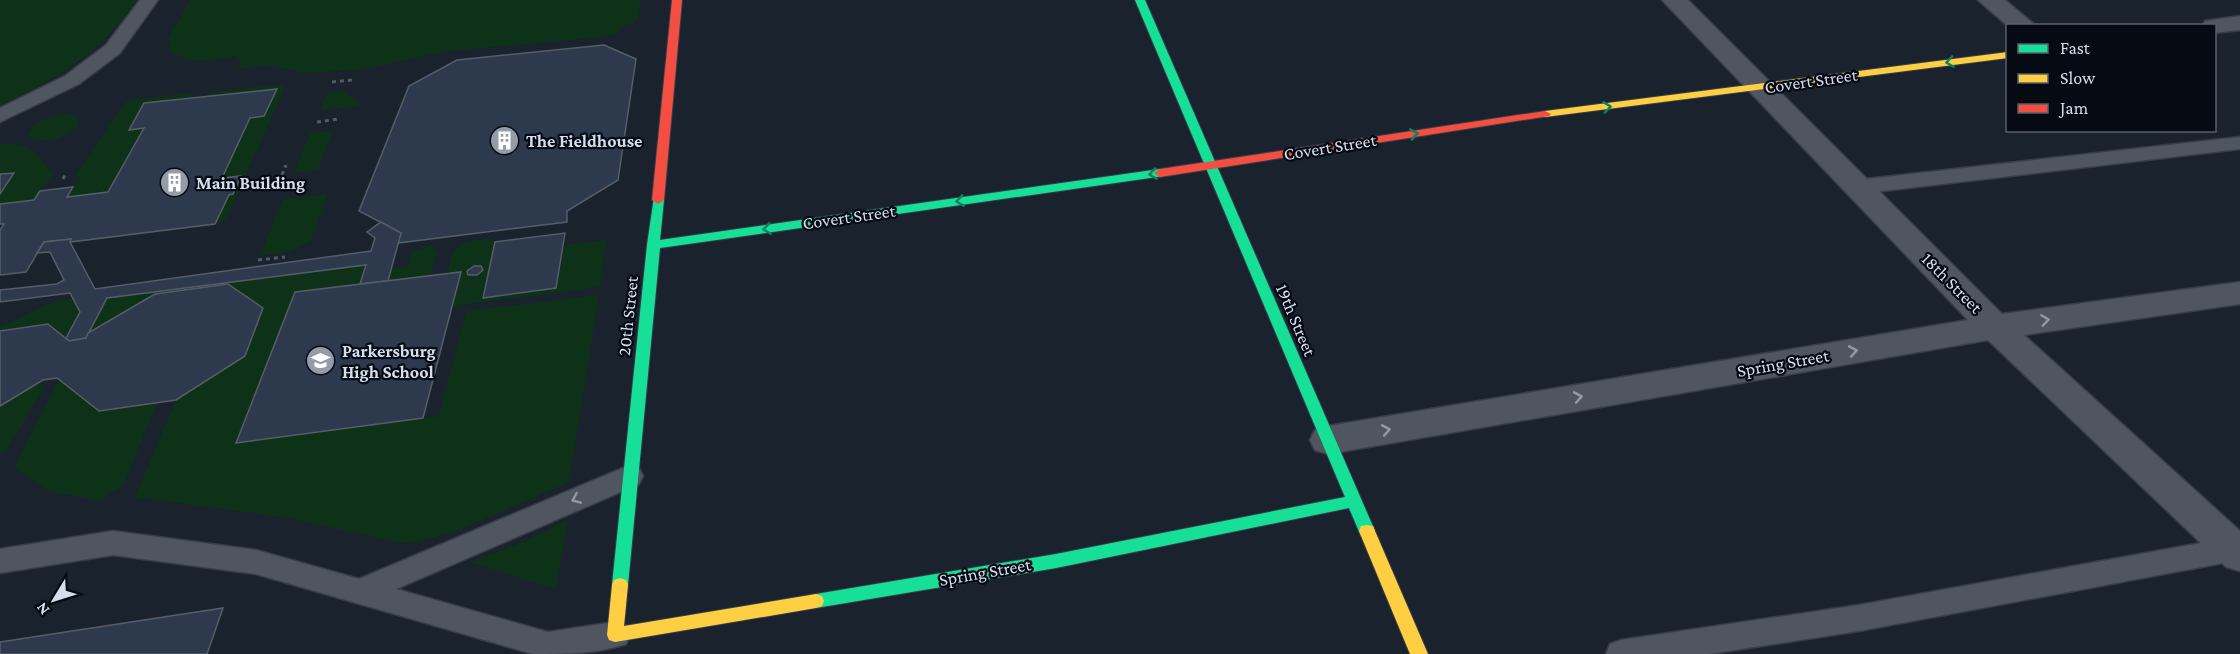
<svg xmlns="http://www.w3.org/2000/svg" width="2240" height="654" viewBox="0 0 2240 654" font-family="'Crimson Pro',serif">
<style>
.green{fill:#0d3218}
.building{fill:#2d3a4d;stroke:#565d68;stroke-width:1.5}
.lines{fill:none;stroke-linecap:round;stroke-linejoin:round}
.lane-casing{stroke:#383e48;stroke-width:3}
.street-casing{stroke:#383e48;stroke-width:3}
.fast-casing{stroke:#383e48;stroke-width:2}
.slow-casing{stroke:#383e48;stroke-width:2}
.jam-casing{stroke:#383e48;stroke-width:2}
.path{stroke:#555a63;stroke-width:3;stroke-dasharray:4 4;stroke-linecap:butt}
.lane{fill:#50565f;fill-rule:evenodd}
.street{fill:#50565f;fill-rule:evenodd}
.fast{fill:#16e098;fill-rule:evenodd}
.slow{fill:#ffcf43;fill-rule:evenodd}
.jam{fill:#f24e42;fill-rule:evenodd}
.oneway{stroke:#0e805c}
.oneway2{stroke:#929aa6}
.labels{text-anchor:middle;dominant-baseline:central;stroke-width:4.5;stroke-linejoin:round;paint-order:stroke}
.street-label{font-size:18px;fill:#d5deed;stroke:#050a13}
.poi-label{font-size:18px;font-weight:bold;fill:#d5deed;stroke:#050a13;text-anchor:start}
</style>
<rect width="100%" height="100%" fill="#1a222e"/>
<g class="green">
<path d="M0,0H137C104,50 54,82 0,105Z"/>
<path d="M190,0H641L638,20L623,27L620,32L601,37L449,51L357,70L307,73L267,65L237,69L241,60L235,56C211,60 191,66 170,51L168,39Z"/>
<path d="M279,85L284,86V90L226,219L215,224L229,195L233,194L241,176L222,178L250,118L264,116L276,89L209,96L211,92Z"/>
<path d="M346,92L362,106L320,110L327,93Z"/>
<path d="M193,93L190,98L144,103L129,130L144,128L108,192L67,197L80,177H75L78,171L126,102L135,99Z"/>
<path d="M68,114L78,117C82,137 40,146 28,136C32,119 53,116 68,114Z"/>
<path d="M333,131L318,170L294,173L310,133Z"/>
<path d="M0,144C33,144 33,150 53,174L34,200L0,204V194L14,173L0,174Z"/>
<path d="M328,194L311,241L289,252L260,256L283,199Z"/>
<path d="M492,239L495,242L483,298L556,288L564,245L606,240L600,287L452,306C450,286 441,255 463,243C471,239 484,240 492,239Z"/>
<path d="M430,246L437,252L430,276L388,281L391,268L407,267L412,251Z"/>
<path d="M366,265L360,284L237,443L439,416L466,311L599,295L569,482L455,532L408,544L284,517L135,497L176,400L245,356L262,308L228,284L155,294L88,333L107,298Z"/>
<path d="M73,298L80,312L66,338L48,324L0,331V327L48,304Z"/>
<path d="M59,380L99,411L157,403L123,486L100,500L50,492L14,468Z"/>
<path d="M37,383L44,388L6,451L0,453V406Z"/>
<path d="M568,519L556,589L469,562L526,541Z"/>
</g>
<g class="building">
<path d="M604,45L636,59L618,180L567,211V222L398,243L401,233L359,211L409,86L457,60Z"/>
<path d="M277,89L264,116L250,118L222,178L241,176L233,194L229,195L215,224L70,242L71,239L44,242L26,272L0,275V230L4,224H0V204L34,200L40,191L73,187L67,197L108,192L144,128L129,130L144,103Z"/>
<path d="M14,173L0,194V174Z"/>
<path d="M381,222L401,233L388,281L360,284L366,265L107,298L86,338L69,341L66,338L80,312L70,293L0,302V290L57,284L64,280L50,252L37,253L44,242L71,239L70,242L95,289L371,251L375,238L367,232Z"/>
<path d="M565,233L556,288L483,298L495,242Z"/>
<path d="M474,266H481L483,270L477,275H468L467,271Z"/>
<path d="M461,272L423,418L236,443L295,292Z"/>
<path d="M228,284L263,308L245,356L176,400L99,411L57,378L43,380L0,406V331L48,324L69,341L86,338L88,333L155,294Z"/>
<path d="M223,608L207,654H0V642Z"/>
</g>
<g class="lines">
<defs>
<g id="lane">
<path d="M140,0H158L120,53L79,84L0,122V108L65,76L106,45Z"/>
<path d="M2240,137V149L1857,194L1849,192L1846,187L1849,182L1857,180Z"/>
<path d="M630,465L639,468L643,476L639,484L396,589L548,632L615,622L626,626L630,635L626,644C596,654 564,654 533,654L256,574L113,555L0,573V549L113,531L256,550L359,579Z"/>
<path d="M2234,537L2240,539V559L2234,561L1859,631L1709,654H1606L1610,644L1621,640L1859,605Z"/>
</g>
<g id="street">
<path d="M1662,0H1688L2002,314L2240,282V304L2024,335L2240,531V571L2226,567L1988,340L1328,454L1315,450L1310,440L1315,430L1328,426L1968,320Z"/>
<path d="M1978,0H2005L2036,26H2008Z"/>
<path d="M2240,16V30L2214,33V26H2202L2205,21Z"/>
</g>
<g id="fast">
<path d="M1135,0H1145L1375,531L1373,536L1367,537L1361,536L1349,508L1056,568L816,608L810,606L808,601L810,596L816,594L1056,554L1345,497Z"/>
<path d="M1160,169L1166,173L1164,176L660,248L628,585L626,590L620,592L614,590L612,585L647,245L654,197L658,196L664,200L660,240Z"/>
</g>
<g id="slow">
<path d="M2008,52V58L1545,117L1539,114L1545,111Z"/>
<path d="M1367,525L1373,526L1375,531L1428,654H1410L1359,531L1361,526Z"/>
<path d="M620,578L626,580L628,585L624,626L816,594L822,596L824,601L822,606L816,608L615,642L609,640L607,635L612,585L614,580Z"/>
</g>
<g id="jam">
<path d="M672,0H682L664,200L658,204L652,200Z"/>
<path d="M1545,111L1551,114L1549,116L1160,177L1154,173L1160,169Z"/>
</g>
</defs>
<use href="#lane" class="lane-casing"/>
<use href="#street" class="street-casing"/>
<use href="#fast" class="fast-casing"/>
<use href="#slow" class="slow-casing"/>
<use href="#jam" class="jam-casing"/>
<g class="path">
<path d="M332,82L352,80"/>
<path d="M317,122L339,119"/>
<path d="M282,175L286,165"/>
<path d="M63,179L66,173"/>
<path d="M258,260L285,257"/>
</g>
<use href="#lane" class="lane"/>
<use href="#street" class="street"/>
<use href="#fast" class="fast"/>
<use href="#slow" class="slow"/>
<use href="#jam" class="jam"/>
</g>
<defs><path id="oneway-chevron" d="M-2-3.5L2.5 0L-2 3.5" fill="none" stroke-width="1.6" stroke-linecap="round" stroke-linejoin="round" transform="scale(1.5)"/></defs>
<g class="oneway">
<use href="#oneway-chevron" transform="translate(1950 62) rotate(172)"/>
<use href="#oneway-chevron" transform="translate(1607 107) rotate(-7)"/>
<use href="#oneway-chevron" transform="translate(1414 134) rotate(-9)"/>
<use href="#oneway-chevron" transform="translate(1153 174) rotate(172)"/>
<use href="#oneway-chevron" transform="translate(960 201) rotate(172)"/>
<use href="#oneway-chevron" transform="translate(767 229) rotate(172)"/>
</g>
<g class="oneway2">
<use href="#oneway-chevron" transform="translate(2045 320) rotate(-8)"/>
<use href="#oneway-chevron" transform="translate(1853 351) rotate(-10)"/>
<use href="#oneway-chevron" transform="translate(1578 397) rotate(-10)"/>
<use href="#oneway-chevron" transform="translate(1386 430) rotate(-10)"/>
<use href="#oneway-chevron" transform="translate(576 499) rotate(157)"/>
</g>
<defs>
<symbol id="building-disc" viewBox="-11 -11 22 22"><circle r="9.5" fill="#949caa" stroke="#050a13"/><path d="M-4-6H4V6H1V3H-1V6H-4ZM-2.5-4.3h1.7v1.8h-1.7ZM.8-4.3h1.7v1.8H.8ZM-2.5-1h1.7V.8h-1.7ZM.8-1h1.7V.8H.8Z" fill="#fff"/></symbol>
<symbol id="school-disc" viewBox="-11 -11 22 22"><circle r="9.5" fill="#949caa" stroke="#050a13"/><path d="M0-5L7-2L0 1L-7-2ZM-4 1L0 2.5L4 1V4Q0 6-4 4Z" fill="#fff"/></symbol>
</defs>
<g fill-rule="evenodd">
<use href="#building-disc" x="488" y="124" width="33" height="33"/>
<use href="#building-disc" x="158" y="166" width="33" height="33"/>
<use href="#school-disc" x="304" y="344" width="33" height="33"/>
</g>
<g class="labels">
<g class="street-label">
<text transform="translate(1811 81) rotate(-8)">Covert Street</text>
<text transform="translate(1330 147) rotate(-9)">Covert Street</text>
<text transform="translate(849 217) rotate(-8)">Covert Street</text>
<text transform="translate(1952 283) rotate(45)">18th Street</text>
<text transform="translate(628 316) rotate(-84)">20th Street</text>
<text transform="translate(1296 320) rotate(67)">19th Street</text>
<text transform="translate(1783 363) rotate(-10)">Spring Street</text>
<text transform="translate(985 572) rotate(-10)">Spring Street</text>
</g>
<g class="poi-label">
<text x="526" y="141">The Fieldhouse</text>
<text x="196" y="183">Main Building</text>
<text x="342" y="351">Parkersburg<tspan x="342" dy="21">High School</tspan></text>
</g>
</g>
<rect x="2006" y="24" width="210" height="108" fill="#050a13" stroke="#585f6a" stroke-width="1.5"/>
<rect x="2018" y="44" width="30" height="9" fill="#16e098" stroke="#585f6a" stroke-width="1.5"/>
<text x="2060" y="54" font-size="18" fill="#d5deed">Fast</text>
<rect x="2018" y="74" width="30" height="9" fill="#ffcf43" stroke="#585f6a" stroke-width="1.5"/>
<text x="2060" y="84" font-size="18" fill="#d5deed">Slow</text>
<rect x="2018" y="104" width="30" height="9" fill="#f24e42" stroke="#585f6a" stroke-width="1.5"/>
<text x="2060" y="114" font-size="18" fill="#d5deed">Jam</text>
<g transform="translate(54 600) rotate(232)" stroke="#050a13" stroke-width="4.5" paint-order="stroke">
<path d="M0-4.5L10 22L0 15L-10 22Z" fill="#d5deed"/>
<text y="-9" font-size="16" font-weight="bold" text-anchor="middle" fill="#d5deed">N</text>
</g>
</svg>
